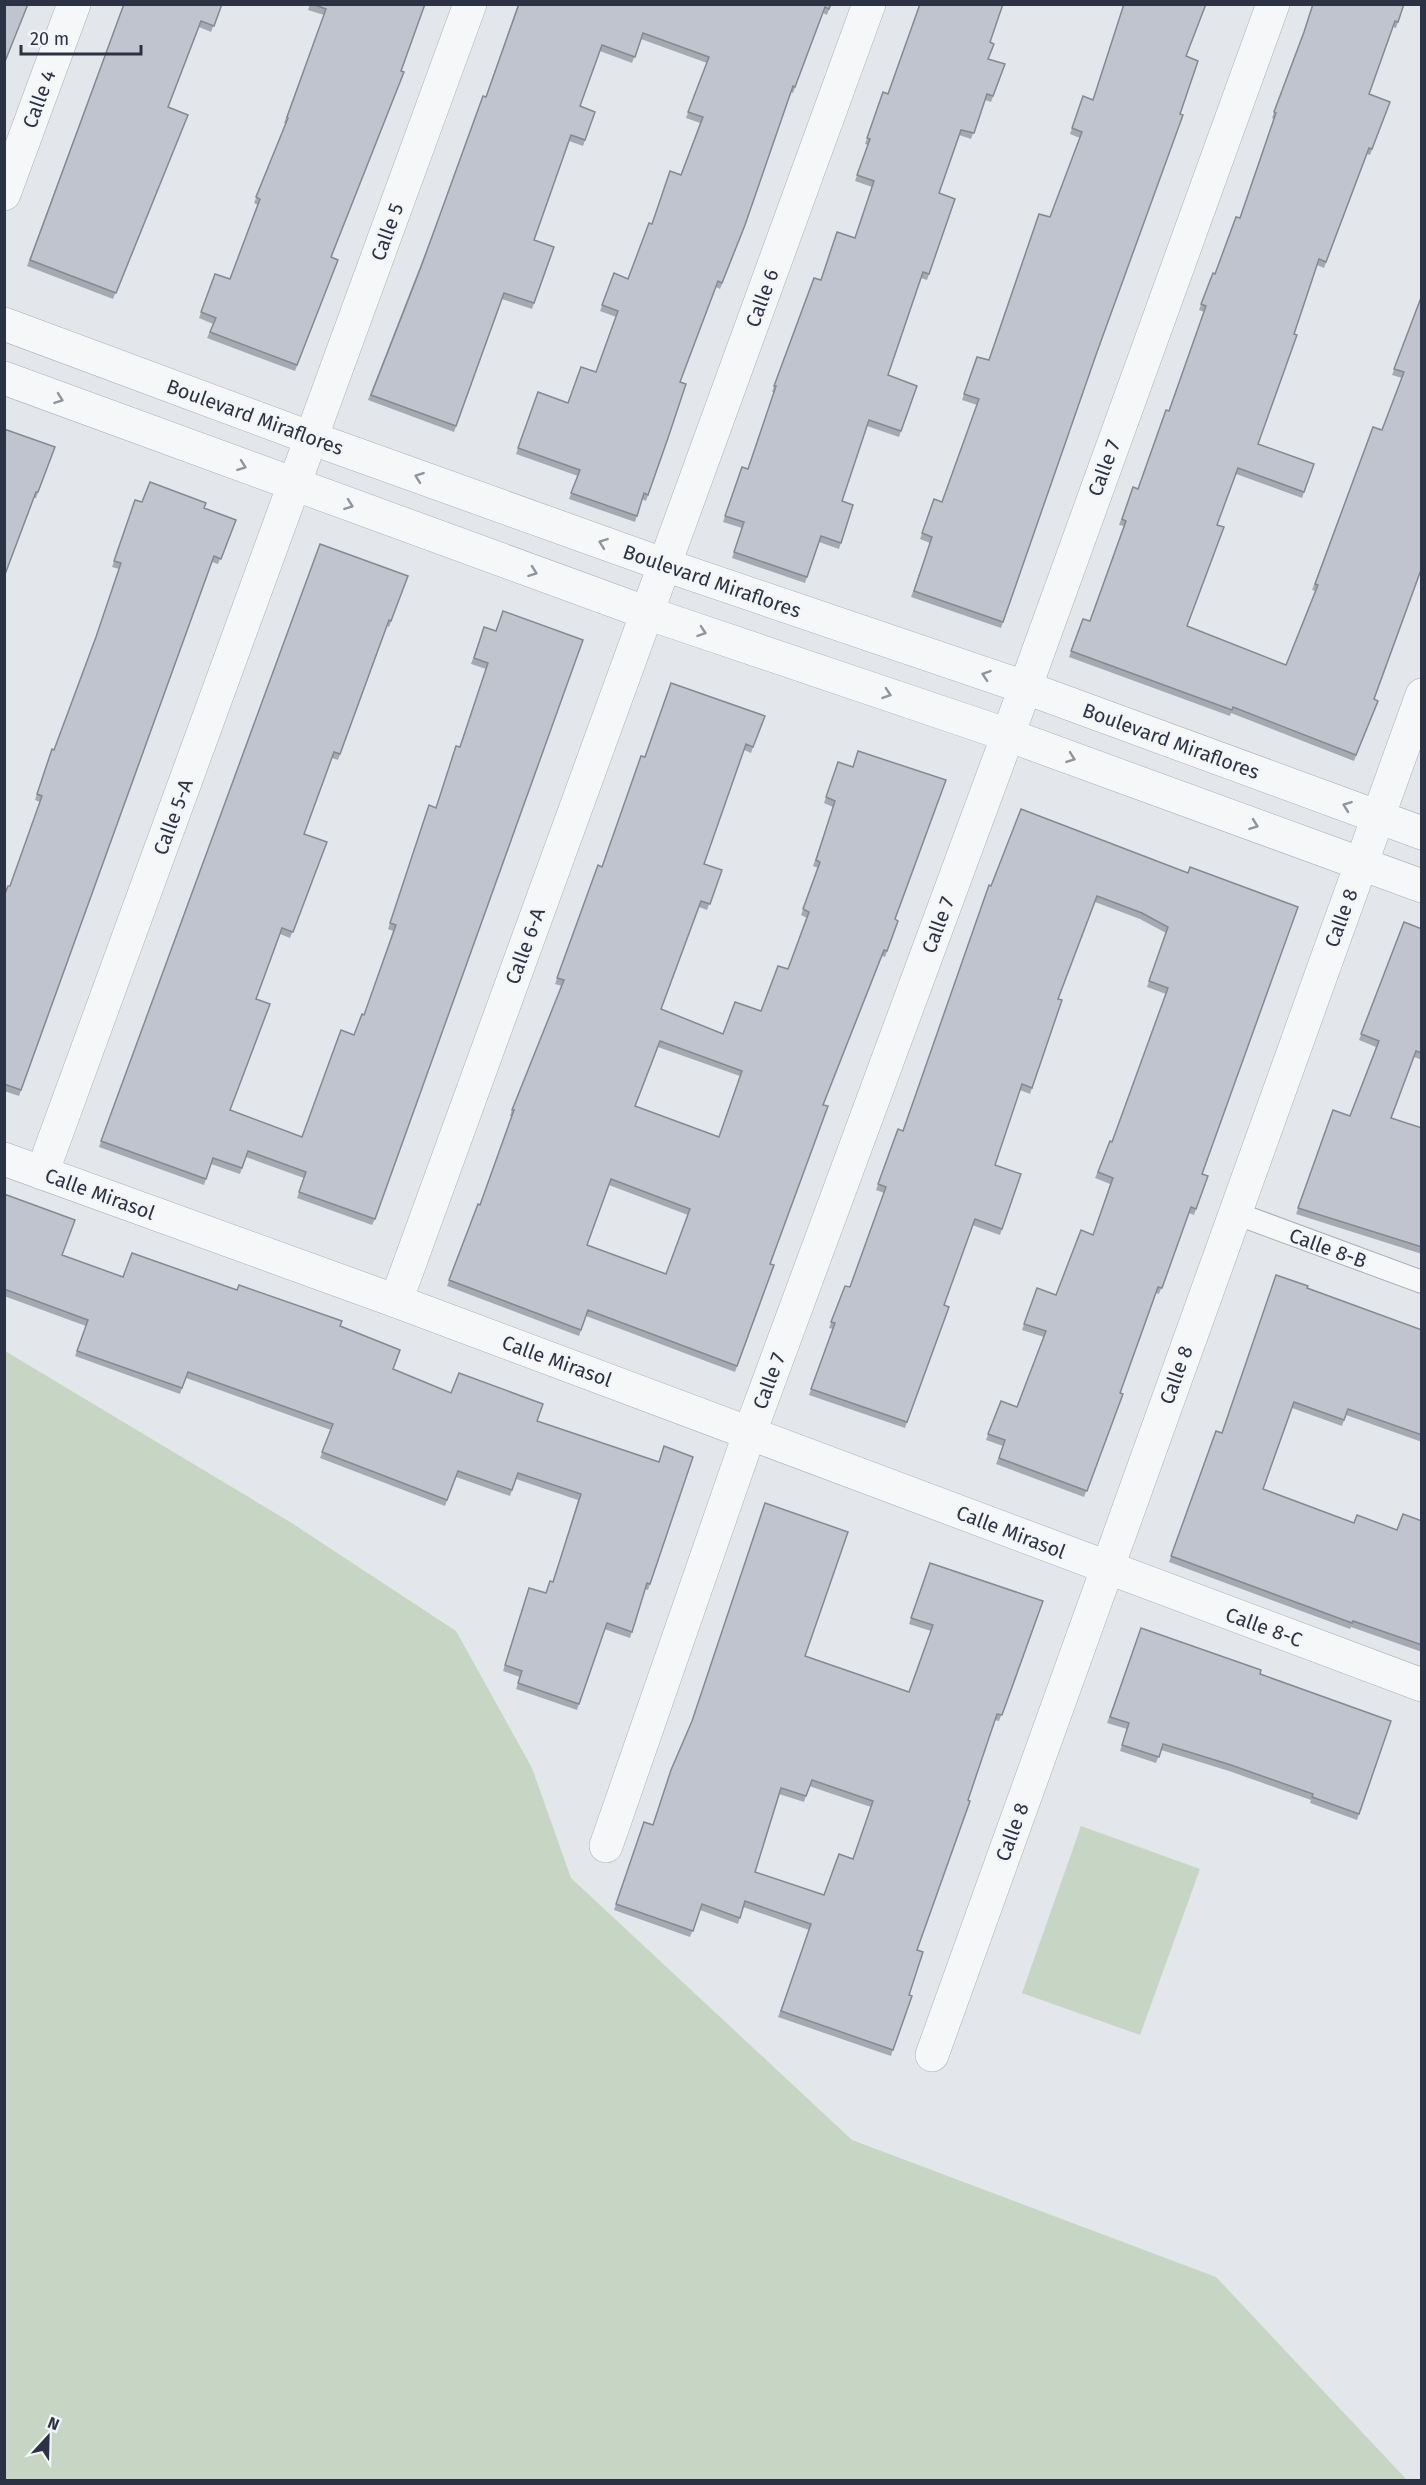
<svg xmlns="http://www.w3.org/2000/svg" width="1426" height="2485" viewBox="0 0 1426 2485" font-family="'Fira Sans',sans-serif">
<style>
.green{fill:#c7d5c5}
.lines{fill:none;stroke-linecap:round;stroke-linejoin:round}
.service-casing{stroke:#acb0b9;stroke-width:24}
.minor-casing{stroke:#acb0b9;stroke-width:34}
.service{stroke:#f6f7f9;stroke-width:22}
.minor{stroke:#f6f7f9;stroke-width:33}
.wall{fill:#a5a9b1;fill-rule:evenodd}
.building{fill:#c0c4ce;stroke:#868990;stroke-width:1.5;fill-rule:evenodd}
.oneway{stroke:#90949e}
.labels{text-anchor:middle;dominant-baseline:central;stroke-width:5;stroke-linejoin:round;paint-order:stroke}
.street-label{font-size:20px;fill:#2b3243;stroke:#f3f5f8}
</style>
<rect width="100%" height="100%" fill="#e3e6eb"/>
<g class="green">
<path d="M5,1351L290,1522L456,1631L532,1768L571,1878L852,2140L1216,2277L1407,2480H5Z"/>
<path d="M1081,1826L1200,1869L1140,2035L1022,1993Z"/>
</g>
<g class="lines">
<defs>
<path id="service" d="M1235,1213L1422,1282"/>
<g id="minor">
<path d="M4,194L74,4"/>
<path d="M4,324L311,438L665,565L1024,687L1422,833"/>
<path d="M4,378L647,613L1008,735L1422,886"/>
<path d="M4,1159L396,1301L1422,1685"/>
<path d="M42,1173L470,4"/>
<path d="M396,1301L869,4"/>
<path d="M606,1846L750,1432L1008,735L1273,4"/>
<path d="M932,2055L1422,695"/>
</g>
</defs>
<use href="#service" class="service-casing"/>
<use href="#minor" class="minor-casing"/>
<use href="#service" class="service"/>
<use href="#minor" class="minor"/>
</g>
<g class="wall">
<path d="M124,4H222L211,32L199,27L168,107L188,115L113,299L27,266Z"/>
<path d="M310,4H425L331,258L338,260L295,371L207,338L213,324L199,318L215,274L230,279L258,205L254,203L286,124L284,123L324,15L308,10Z"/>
<path d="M518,4H831L827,15L823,13L793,93L791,92L743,231L720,289L716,287L680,382L668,438L646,501L642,499L635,522L569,499L578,476L516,454L538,392L568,403L596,372L616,317L600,311L614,273L628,279L652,224L681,175L700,123L686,118L707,63L641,39L632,63L600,51L580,106L595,112L583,146L569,141L534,240L554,247L532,309L502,299L454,432L368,400L486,97Z"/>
<path d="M1404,4L1396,28L1393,27L1369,94L1390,102L1370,155L1367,154L1324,268L1317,265L1258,444L1314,464L1302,498L1236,474L1217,525L1187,626L1286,665L1315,591L1312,590L1373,427L1382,430L1402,378L1392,375L1422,295L1374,699L1378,701L1354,761L1231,713L1230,716L1069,657L1083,619L1090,621L1124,526L1119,525L1133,487L1138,489L1169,411L1204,312L1199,310L1210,279L1215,274L1240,218L1274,119L1272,118L1303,37Z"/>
<path d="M990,42L988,59L1005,64L991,102L985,100L971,139L959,135L939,193L955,199L927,280L921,278L888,375L917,386L899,437L867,426L842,501L853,505L839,549L819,542L805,583L732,558L742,528L723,522L742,467L748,469L774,392H772L814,278L821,280L855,238L872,187L855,181L868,145L865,144L883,92L888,93Z"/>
<path d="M1186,56L1097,352L1001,628L911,597L930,543L920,539L934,499L942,502L977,405L962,400L977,357L989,360L1050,217L1080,138L1070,134L1081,102L1093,100Z"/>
<path d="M4,429L55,447L36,498H34Z"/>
<path d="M135,500L142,502L204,508L236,520L218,564L212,562L19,1096L4,1091V896L10,886L40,802L35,800L52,749L54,750L95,641L119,569L112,567Z"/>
<path d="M320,544L408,576L389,627L387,626L338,760L332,758L304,834L327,842L290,938L280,934L256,999L230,1110L302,1137L364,1015L393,931L388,929L427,811L436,807L460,747L486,669L471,664L484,627L496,631L375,1219L372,1225L297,1198L304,1178L246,1157L240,1174L211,1164L204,1185L99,1147Z"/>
<path d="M765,716L751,753L744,750L704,864L722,870L707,910L699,907L661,1009L723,1034L761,1011L788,969L807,918L801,915L818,868L813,866L833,807L824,803L838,762L895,919L898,921L885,957L882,956L823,1105L770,1264L774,1265L735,1372L586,1316L579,1336L447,1286L478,1204L480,1205L512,1116H510L512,1110L562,986L555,984L598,865L602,867L645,757ZM658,1047L740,1076L719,1137L635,1107ZM609,1185L688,1215L666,1274L587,1245Z"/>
<path d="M1188,873L1202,1174L1196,1209L1194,1215L1189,1213L1159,1294L1156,1293L1120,1393L1123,1394L1084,1497L996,1464L1003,1446L986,1440L1001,1401L1017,1407L1044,1337L1022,1330L1037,1288L1056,1295L1093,1235L1110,1184L1095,1178L1110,1141L1112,1142L1166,994L1147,987L1166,933L1140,919L1095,902L1058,999L1062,1000L1030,1094L1020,1090L995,1165L1002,1229L1000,1235L972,1225L944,1305L949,1307L905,1428L809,1395L833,1329L829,1328L845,1286L850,1287L884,1193L876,1190L898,1129L903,1131L991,886Z"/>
<path d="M1404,922L1422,929V1060L1414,1057L1391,1118L1422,1128V1254L1296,1214L1333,1110L1350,1116L1376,1047L1359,1040Z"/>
<path d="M4,1194L62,1255L123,1277L237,1290L340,1326L393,1369L451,1393L537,1421L650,1584L648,1590L645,1589L630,1638L604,1629L577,1710L516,1689L520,1677L503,1671L527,1594L546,1593L553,1582L578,1500L516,1479L510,1496L456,1477L445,1506L320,1458L331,1430L186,1378L180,1394L75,1356L86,1326L4,1296Z"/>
<path d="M1307,1288L1422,1330V1442L1346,1415L1342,1426L1292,1408L1263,1489L1354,1523L1397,1530L1422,1521V1652L1351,1627L1350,1629L1169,1562L1216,1431L1222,1433Z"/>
<path d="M930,1563L1043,1601L999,1721L994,1720L917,1950L909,1995L891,2056L778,2017L809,1930L743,1907L738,1924L700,1910L690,1937L614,1910L644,1822L653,1825L691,1723L805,1656L909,1692L931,1631L909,1624ZM809,1786L871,1807L853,1859L824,1895L755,1872L779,1794L804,1802Z"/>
<path d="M1141,1628L1260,1674L1391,1721L1357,1820L1310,1803L1311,1800L1229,1771L1161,1750L1156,1763L1120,1751L1127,1729L1107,1723Z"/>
</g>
<g class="building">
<path d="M4,4H28L4,64Z"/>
<path d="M124,4H222L214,26L201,21L168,107L188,115L116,293L30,260Z"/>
<path d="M312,4H425L401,71L404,72L331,257L338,260L297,365L210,332L216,318L201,312L215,274L230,279L260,199L256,197L288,118L287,117L326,9Z"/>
<path d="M519,4H831L829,9L825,7L795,87L793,86L745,225L722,283L718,281L680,382L686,384L668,438L648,495L644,493L637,516L571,493L580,470L518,448L538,392L568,403L581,367L596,372L618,311L602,305L614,273L628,279L649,223L652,224L670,171L681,175L703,117L688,112L709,57L643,33L635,57L602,45L580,106L595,112L585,140L571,135L534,240L554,247L534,303L504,293L456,426L371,395L421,267L483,96L486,97Z"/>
<path d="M920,4H1003L990,42L994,44L988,59L1005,64L993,96L987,94L974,133L961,130L939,193L955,199L929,274L923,272L888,375L917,386L901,431L869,420L842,501L853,505L841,543L821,536L807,577L734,552L744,522L725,516L742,467L748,469L776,386H774L814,278L821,280L837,232L855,238L874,181L857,175L870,139L867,138L883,92L888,94Z"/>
<path d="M1124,4H1206L1186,56L1198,61L1180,114L1183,115L1097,352L1003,622L914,591L932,537L922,533L934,499L942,502L979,399L964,394L977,357L989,360L1039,214L1050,217L1082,132L1072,128L1083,96L1093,100Z"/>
<path d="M1313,4H1404L1398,22L1395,21L1369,94L1390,102L1372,149L1369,148L1326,262L1319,259L1294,334L1297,335L1258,444L1314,464L1304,492L1238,468L1217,525L1224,527L1187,626L1286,665L1318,585L1315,584L1373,427L1382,430L1404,372L1394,369L1422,295V567L1374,699L1378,701L1356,755L1233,707L1232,710L1071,651L1083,619L1090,621L1126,521L1122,519L1133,487L1138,489L1166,410L1169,411L1206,306L1201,304L1213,273L1215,274L1236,217L1240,218L1276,113L1274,112L1304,32Z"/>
<path d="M4,429L55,447L38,492H36L4,577Z"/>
<path d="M150,482L206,503L204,508L236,520L221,559L214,556L21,1090L4,1084V896L8,886H10L42,796L37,794L52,749L54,750L96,637L121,563L114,561L135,500L142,502Z"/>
<path d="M320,544L408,576L391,621L389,620L340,754L334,752L304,834L327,842L293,932L282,928L256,999L270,1004L230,1110L302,1137L341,1030L354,1035L362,1014L364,1015L396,925L390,923L429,805L436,808L456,746L460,747L488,663L474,658L484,627L496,631L503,611L583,640L375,1219L299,1192L306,1172L248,1151L242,1168L213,1158L206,1179L101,1141Z"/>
<path d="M671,683L765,716L753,747L746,744L704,864L722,870L710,904L701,901L661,1009L723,1034L735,1002L761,1011L778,966L788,969L809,912L803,909L820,862L816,860L835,801L826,797L838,762L853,767L858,751L946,780L895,919L898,921L887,951L884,950L823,1105L828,1106L770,1264L774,1265L737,1366L588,1310L581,1330L449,1280L478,1204L480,1205L514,1110H512L564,980L557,978L598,865L602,867L641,756L645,757ZM660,1041L742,1071L719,1137L635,1106ZM611,1179L690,1209L666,1274L587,1245Z"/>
<path d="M1021,809L1188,873L1190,867L1298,907L1202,1174L1208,1176L1196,1209L1191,1207L1162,1288L1158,1287L1120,1393L1123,1394L1087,1491L999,1458L1005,1440L988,1434L1001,1401L1017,1407L1046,1331L1024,1324L1037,1288L1056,1295L1081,1230L1093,1235L1113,1178L1098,1172L1110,1141L1112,1142L1168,988L1149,981L1168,927L1142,913L1097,896L1058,999L1062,1000L1032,1088L1022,1084L995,1165L1021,1174L1002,1229L975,1219L944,1305L949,1307L907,1422L811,1389L835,1323L831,1322L845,1286L850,1287L886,1187L878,1184L898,1129L903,1131L989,885L991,886Z"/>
<path d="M1404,922L1422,929V1053L1416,1051L1391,1118L1422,1128V1247L1298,1208L1333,1110L1350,1116L1379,1041L1361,1034Z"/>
<path d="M4,1194L75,1220L62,1255L123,1277L132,1253L237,1290L239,1285L342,1321L340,1326L400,1350L393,1369L451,1393L459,1373L543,1404L537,1421L659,1462L664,1446L693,1457L650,1584L647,1583L632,1632L607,1623L579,1704L518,1683L522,1671L505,1665L529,1588L546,1593L550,1581L553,1582L581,1494L518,1473L512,1490L458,1471L447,1500L322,1452L333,1424L188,1372L182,1388L77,1351L88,1320L4,1289Z"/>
<path d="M1276,1275L1308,1286L1307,1288L1422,1330V1435L1348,1409L1344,1420L1294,1402L1263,1489L1354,1523L1357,1515L1397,1530L1403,1514L1422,1521V1645L1353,1621L1352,1623L1171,1556L1216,1431L1222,1433Z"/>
<path d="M765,1503L848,1532L805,1656L909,1692L933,1625L911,1618L930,1563L1043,1601L1002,1715L997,1714L968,1800L970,1801L917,1950L923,1952L909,1995L912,1996L893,2050L781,2011L811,1924L745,1901L740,1918L702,1904L693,1931L616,1904L644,1822L653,1825L671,1770L692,1721ZM812,1780L873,1801L853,1859L839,1854L824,1895L755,1872L781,1788L806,1796Z"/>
<path d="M1141,1628L1261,1670L1260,1674L1391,1721L1359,1814L1312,1797L1313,1794L1231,1765L1163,1744L1159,1757L1122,1745L1129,1723L1110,1717Z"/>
</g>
<defs><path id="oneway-chevron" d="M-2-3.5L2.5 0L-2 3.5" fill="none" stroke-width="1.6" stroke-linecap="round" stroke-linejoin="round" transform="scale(1.5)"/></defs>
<g class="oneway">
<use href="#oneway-chevron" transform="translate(59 399) rotate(20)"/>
<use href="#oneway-chevron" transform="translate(242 466) rotate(20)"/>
<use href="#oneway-chevron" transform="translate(419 477) rotate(-160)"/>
<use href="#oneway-chevron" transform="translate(349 505) rotate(20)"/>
<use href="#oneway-chevron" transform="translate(603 543) rotate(-160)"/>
<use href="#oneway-chevron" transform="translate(533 572) rotate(20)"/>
<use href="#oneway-chevron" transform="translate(702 632) rotate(19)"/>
<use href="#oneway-chevron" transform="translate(986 675) rotate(-161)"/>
<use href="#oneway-chevron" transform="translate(887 694) rotate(19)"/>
<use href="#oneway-chevron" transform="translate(1071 758) rotate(20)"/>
<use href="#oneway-chevron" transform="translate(1347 806) rotate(-160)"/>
<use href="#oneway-chevron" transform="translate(1254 825) rotate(20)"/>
</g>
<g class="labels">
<g class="street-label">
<text transform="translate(39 99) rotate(-70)">Calle 4</text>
<text transform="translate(387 232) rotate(-70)">Calle 5</text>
<text transform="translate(762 298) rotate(-70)">Calle 6</text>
<text transform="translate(255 417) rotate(20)">Boulevard Miraflores</text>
<text transform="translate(1104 468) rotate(-70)">Calle 7</text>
<text transform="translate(712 581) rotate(19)">Boulevard Miraflores</text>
<text transform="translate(1171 741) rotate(20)">Boulevard Miraflores</text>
<text transform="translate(173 817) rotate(-70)">Calle 5-A</text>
<text transform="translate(1341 918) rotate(-70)">Calle 8</text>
<text transform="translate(938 925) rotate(-70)">Calle 7</text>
<text transform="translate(525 946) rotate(-70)">Calle 6-A</text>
<text transform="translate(100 1194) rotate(20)">Calle Mirasol</text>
<text transform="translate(1328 1248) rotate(20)">Calle 8-B</text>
<text transform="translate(557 1361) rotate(20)">Calle Mirasol</text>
<text transform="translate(1176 1375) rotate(-70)">Calle 8</text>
<text transform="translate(769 1381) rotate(-70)">Calle 7</text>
<text transform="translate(1011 1532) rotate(21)">Calle Mirasol</text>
<text transform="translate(1264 1627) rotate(20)">Calle 8-C</text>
<text transform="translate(1012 1832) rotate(-70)">Calle 8</text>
</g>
</g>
<rect width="1426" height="2485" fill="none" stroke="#2b3243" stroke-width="12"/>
<g transform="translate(48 2437) rotate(22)" stroke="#f3f5f8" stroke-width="4.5" paint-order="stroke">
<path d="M0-4.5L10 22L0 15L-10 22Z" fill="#2b3243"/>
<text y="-9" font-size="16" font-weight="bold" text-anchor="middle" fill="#2b3243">N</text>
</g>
<path d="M21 45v9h120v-9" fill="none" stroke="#2b3243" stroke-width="3"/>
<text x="30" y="45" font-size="18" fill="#2b3243" stroke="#f3f5f8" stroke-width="4.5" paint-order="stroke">20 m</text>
</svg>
